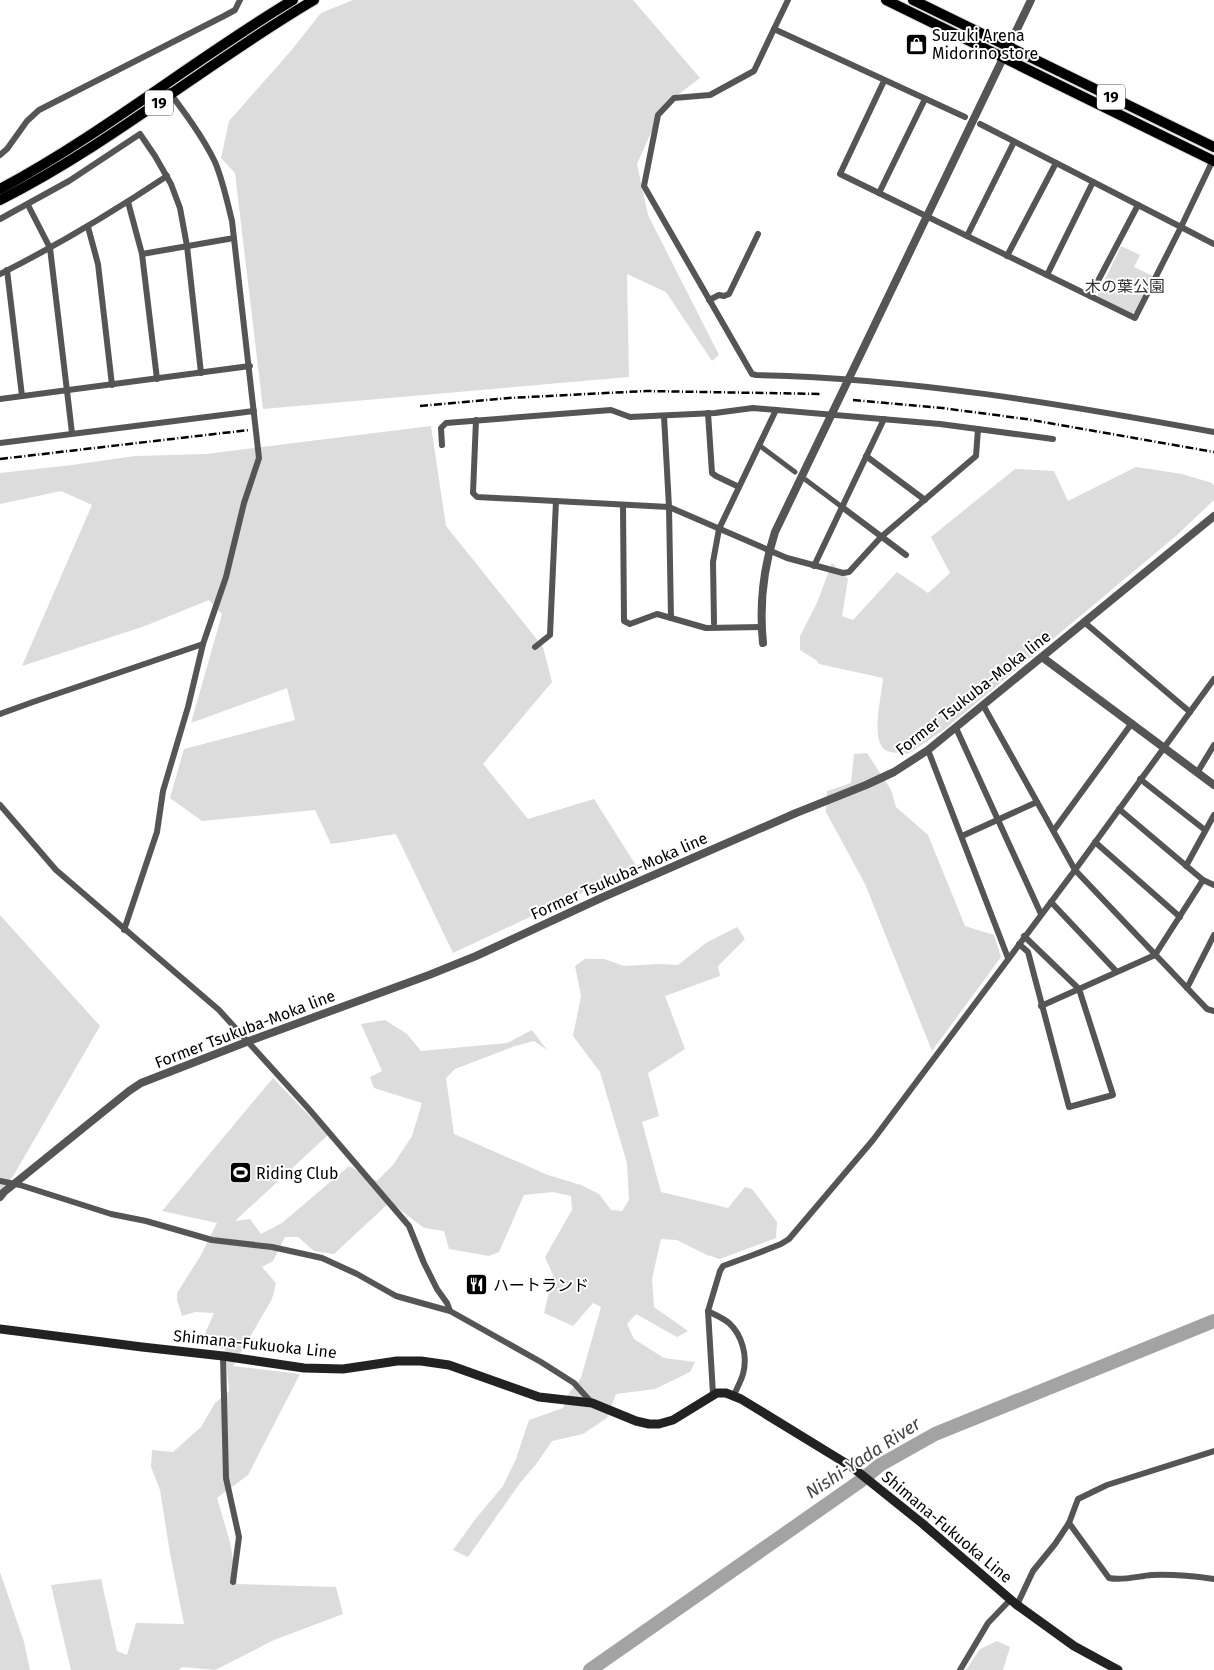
<svg xmlns="http://www.w3.org/2000/svg" width="1214" height="1670" viewBox="0 0 1214 1670" font-family="'Fira Sans','Noto Sans JP',sans-serif">
<style>
.green{fill:#dcdcdc}
.lines{fill:none;stroke-linecap:round;stroke-linejoin:round}
.river{stroke:#a3a3a3;stroke-width:14}
.primary-casing{stroke:#dbdbdb;stroke-width:12}
.pedestrian{stroke:#555;stroke-width:5}
.minor{stroke:#555;stroke-width:6}
.tertiary{stroke:#555;stroke-width:8}
.secondary{stroke:#222;stroke-width:9}
.primary{stroke:#000;stroke-width:10}
.rail{stroke:#000;stroke-width:2.5;stroke-dasharray:8 2.5 1 2.5;stroke-linecap:butt}
.labels{text-anchor:middle;dominant-baseline:central;stroke-width:4;stroke-linejoin:round;paint-order:stroke}
.shield{fill:#fff;stroke:#4c4c4c;stroke-width:1}
.shield-label{font-size:15px;font-weight:bold;fill:#000}
.poi-label{font-size:16px;fill:#000;stroke:#fff;text-anchor:start}
.park-label{font-size:16px;fill:#333;stroke:#fff}
.street-label{font-size:16px;fill:#000;stroke:#fff}
.water-label{font-size:18px;font-style:italic;fill:#444;stroke:#fff}
</style>
<rect width="100%" height="100%" fill="#fff"/>
<g class="green">
<path d="M353,0H633L700,78L663,106L637,164L648,215L719,355L712,361L666,292L627,274L629,377L263,409L235,173L221,158L229,121L290,52L321,13Z"/>
<path d="M1121,246L1140,255L1134,267L1153,276L1135,312L1132,313L1099,297L1098,294Z"/>
<path d="M431,426L446,526L543,647L552,682L483,764L528,819L594,799L637,867L453,953L396,834L331,844L315,810L202,821L170,798L184,749L295,720L287,688L191,723L222,614L209,600L145,626L22,666L92,505L61,491L0,504V473L72,465L135,456L206,454Z"/>
<path d="M1136,467L1182,474L1212,483L1214,486V500L1176,536L945,729L908,754C901,753 890,753 885,750C870,739 882,695 883,678L819,664L816,660L800,650V636L816,605L832,563L848,579L842,616L853,620L897,572L928,593L950,573L931,537L1015,469L1054,471L1068,501Z"/>
<path d="M867,753L891,790L896,807L928,835L965,926L994,935L1001,957L932,1051L865,884L826,812L827,791L851,783L854,754Z"/>
<path d="M0,915L100,1026L15,1173L0,1196Z"/>
<path d="M737,927L745,939L718,966L720,976L665,996L685,1049L648,1073L659,1116L642,1122L661,1192L728,1208L745,1187L752,1189L777,1222L776,1238L720,1259L707,1255L677,1240L661,1239L652,1279L654,1307L688,1331L677,1337L636,1314L627,1324L634,1339L664,1358L695,1362L690,1372L655,1389L616,1394L607,1418L583,1434L552,1441L537,1463L520,1483L468,1557L453,1550L477,1517L503,1486L516,1459L529,1420L563,1408L569,1393L581,1378L601,1307L593,1303L573,1326L544,1313L553,1275L545,1257L572,1210L571,1196L553,1192L524,1195L499,1252L489,1256L449,1249L444,1231L424,1228L390,1202L334,1254L314,1251L298,1237H285L273,1261L262,1267L276,1283L272,1299L233,1366L300,1374L248,1475L217,1498L230,1542L237,1584L336,1587L343,1614L274,1640L215,1670L182,1667L179,1670H71L51,1585L101,1579L117,1651L127,1655L136,1623L184,1624L170,1553L160,1490L151,1467L152,1450L173,1452L201,1427L215,1403L229,1391L225,1349L200,1345L214,1313L195,1312L182,1316L177,1300V1293L201,1255L217,1223L162,1211L273,1078L328,1135L235,1221L250,1219L261,1234L282,1223L349,1166L377,1181L393,1165L412,1136L422,1103L374,1088L370,1077L382,1071L361,1024L385,1020L407,1034L421,1051L507,1043L532,1030L547,1050L534,1041L515,1046L455,1069L446,1078L454,1134L548,1175L581,1185L599,1194L611,1210L622,1211L629,1200L627,1163L600,1072L573,1036L581,996L575,966L585,959H604L624,966L659,964L678,965L706,943Z"/>
<path d="M0,1572L24,1642L30,1670H0Z"/>
<path d="M997,1641L1010,1647L1003,1670H966L980,1649Z"/>
</g>
<g class="lines">
<path class="river" d="M590,1670L859,1482L880,1465L935,1434L1214,1321"/>
<defs>
<g id="primary">
<path d="M886,0L1214,161"/>
<path d="M913,0L1214,147"/>
<path d="M0,189C103,134 193,60 293,0"/>
<path d="M0,200C111,144 207,63 314,0"/>
</g>
</defs>
<use href="#primary" class="primary-casing"/>
<g class="pedestrian">
<path d="M759,445L795,472"/>
<path d="M806,480L842,507"/>
</g>
<g class="minor">
<path d="M788,0L774,29L965,117"/>
<path d="M774,29L754,71L710,95L674,98L658,115L644,186L752,374L756,375C910,378 1062,404 1214,432"/>
<path d="M884,81L840,174L1135,318L1181,227L1214,244"/>
<path d="M980,124L1181,227L1213,160"/>
<path d="M0,155L7,149L27,121L39,110L224,16L235,10L240,0"/>
<path d="M879,193L925,99"/>
<path d="M128,202L142,254L157,379"/>
<path d="M28,205L50,248L72,433"/>
<path d="M0,219L69,181L140,134L155,156L171,184L180,208L187,246L201,373"/>
<path d="M88,227L98,264L112,385"/>
<path d="M967,236L1014,142"/>
<path d="M142,254L234,238"/>
<path d="M1007,256L1056,163"/>
<path d="M7,270L22,396"/>
<path d="M0,274C58,245 113,212 167,176"/>
<path d="M1047,275L1093,182"/>
<path d="M1090,296L1138,205"/>
<path d="M709,300L719,295L724,296L729,294L758,234"/>
<path d="M0,399L250,366"/>
<path d="M708,413L712,473L716,476L739,487"/>
<path d="M664,416L669,507L671,618"/>
<path d="M476,420L473,493L477,497L669,507L787,558L843,573L849,572L881,537L976,456L978,429"/>
<path d="M0,443L254,411"/>
<path d="M442,445L441,428L446,423L611,410L630,417L715,413L753,408L940,424L1053,439"/>
<path d="M866,456L925,500"/>
<path d="M623,505L624,621L630,624L657,614L706,628L762,627"/>
<path d="M842,507L906,555"/>
<path d="M814,566L884,419"/>
<path d="M1084,622L1190,712"/>
<path d="M714,623L713,562L719,529L776,410"/>
<path d="M535,647L550,635L556,501"/>
<path d="M983,705L1075,870L1207,1009L1214,1011"/>
<path d="M0,714L33,702L203,644"/>
<path d="M956,728L1041,914"/>
<path d="M928,750L1008,958"/>
<path d="M1197,773L1214,745"/>
<path d="M1140,779L1205,830"/>
<path d="M0,805L56,870L219,1010L308,1108L409,1226L424,1263L437,1289L447,1303L450,1311"/>
<path d="M1119,809L1203,880L1214,885"/>
<path d="M1054,830L1132,723"/>
<path d="M962,836L1037,802"/>
<path d="M1095,842L1180,917"/>
<path d="M1186,866L1214,815"/>
<path d="M1051,902L1116,971"/>
<path d="M124,930L157,832L163,791L188,707L203,644L226,577L244,503L259,458L232,221C227,201 223,181 215,162C202,135 182,109 164,85"/>
<path d="M1019,944L1028,952L1069,1107L1113,1095L1079,989L1024,936"/>
<path d="M1187,988L1214,935"/>
<path d="M1041,1006L1155,955L1203,880"/>
<path d="M0,1181L20,1185L111,1214L146,1221L212,1240L272,1247L322,1258L357,1274L396,1296L450,1311L541,1362L574,1383L592,1403"/>
<path d="M708,1311C715,1315 723,1318 729,1323C742,1335 748,1356 743,1374C741,1381 737,1388 734,1395"/>
<path d="M223,1356L226,1478L239,1537L233,1582"/>
<path d="M713,1394L708,1311L720,1271L723,1266L753,1255L781,1244L789,1239L873,1140L1075,870L1214,679"/>
<path d="M1069,1523L1109,1578C1123,1581 1138,1576 1152,1575C1173,1574 1193,1576 1214,1579"/>
<path d="M1017,1605L1033,1571L1055,1544L1069,1523L1078,1499L1107,1485L1214,1451"/>
<path d="M960,1670L988,1623L1010,1600"/>
</g>
<g class="tertiary">
<path d="M763,643C759,604 763,569 775,532L1031,0"/>
<path d="M1042,657L1214,785"/>
<path d="M0,1197L4,1192L129,1091L141,1083L249,1041L429,975L476,956L601,898L796,813L866,785L894,772L928,750L1214,516"/>
</g>
<path class="secondary" d="M0,1329L142,1347L223,1356L304,1368L343,1369L397,1361H421L449,1365L539,1397L592,1403L636,1421L649,1424H659L673,1420L717,1393H726L741,1399L852,1467L923,1524L1017,1605L1074,1646L1118,1670"/>
<use href="#primary" class="primary"/>
<g class="rail">
<path d="M853,400L942,408L1026,419L1214,452"/>
<path d="M420,406L509,398L646,391L822,394"/>
<path d="M0,459L249,430"/>
</g>
</g>
<defs>
<symbol id="shop-square" viewBox="-11 -11 22 22"><rect x="-9" y="-9" width="18" height="18" rx="4" fill="#000" stroke="#fff"/><path d="M-5-2.5h2.3a2.7 3.5 0 0 1 5.4 0H5L5.5 6h-11ZM-1.5-2.5h3a1.5 2.3 0 0 0-3 0Z" fill="#fff"/></symbol>
<symbol id="stadium-square" viewBox="-11 -11 22 22"><rect x="-9" y="-9" width="18" height="18" rx="4" fill="#000" stroke="#fff"/><path d="M0-5a6.5 5 0 1 0 0 10a6.5 5 0 1 0 0-10ZM-3.5-1.8h7v3.6h-7Z" fill="#fff"/></symbol>
<symbol id="restaurant-square" viewBox="-11 -11 22 22"><rect x="-9" y="-9" width="18" height="18" rx="4" fill="#000" stroke="#fff"/><path d="M-5-6h1v4h1v-4h1v4h1v-4h1v5L-1.5 .5V6h-2V.5L-5-1ZM5-6V6H3V1.5H1.5Q1.5-4 5-6Z" fill="#fff"/></symbol>
</defs>
<g fill-rule="evenodd">
<use href="#shop-square" x="904" y="32" width="25" height="25"/>
<use href="#stadium-square" x="228" y="1160" width="25" height="25"/>
<use href="#restaurant-square" x="464" y="1272" width="25" height="25"/>
</g>
<g class="labels">
<g class="shield">
<rect x="1097" y="84.5" width="28" height="25" rx="4"/>
<rect x="145" y="90.5" width="28" height="25" rx="4"/>
</g>
<g class="shield-label">
<text x="1111" y="97">19</text>
<text x="159" y="103">19</text>
</g>
<g class="poi-label">
<text x="932" y="35">Suzuki Arena<tspan x="932" dy="18">Midorino store</tspan></text>
<text x="256" y="1173">Riding Club</text>
<text x="493" y="1285">ハートランド</text>
</g>
<g class="park-label">
<text x="1125" y="286">木の葉公園</text>
</g>
<g class="street-label">
<text transform="translate(973 693) rotate(-38)">Former Tsukuba-Moka line</text>
<text transform="translate(619 876) rotate(-24)">Former Tsukuba-Moka line</text>
<text transform="translate(245 1029) rotate(-21)">Former Tsukuba-Moka line</text>
<text transform="translate(255 1344) rotate(6)">Shimana-Fukuoka Line</text>
<text transform="translate(947 1527) rotate(40)">Shimana-Fukuoka Line</text>
</g>
<g class="water-label">
<text transform="translate(863 1458) rotate(-33)">Nishi-Yada River</text>
</g>
</g>
</svg>
